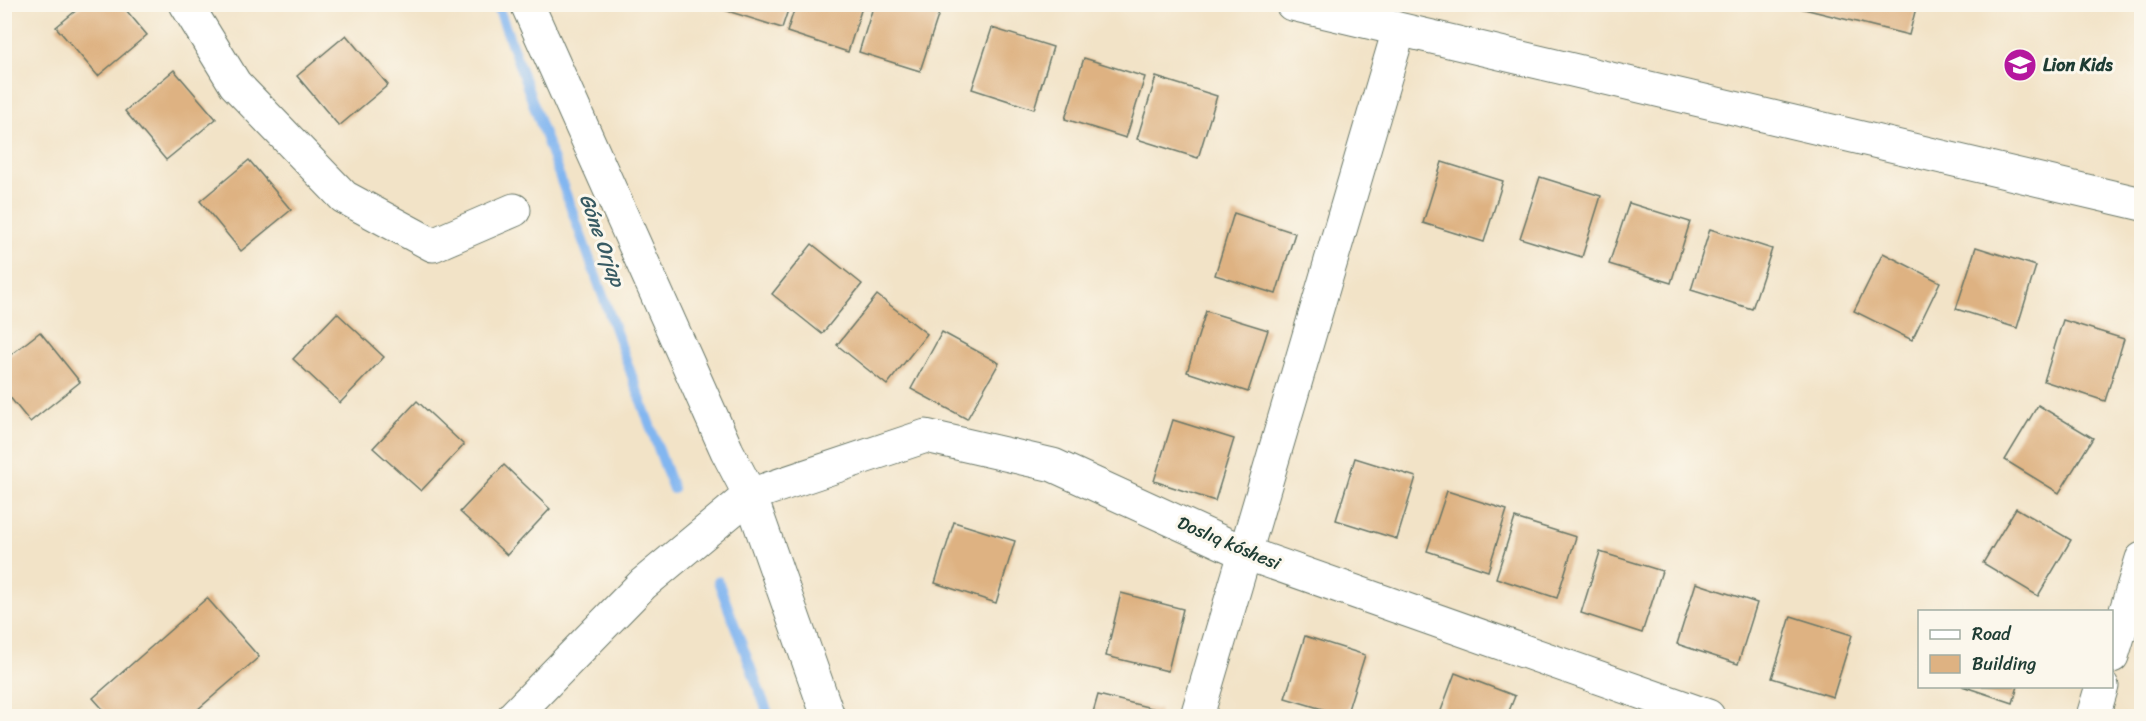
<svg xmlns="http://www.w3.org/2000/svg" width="2146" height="721" viewBox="0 0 2146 721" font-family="Sriracha,sans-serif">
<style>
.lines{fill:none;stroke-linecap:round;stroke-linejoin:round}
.stream{stroke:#82b6f0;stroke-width:10}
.building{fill:#deb282}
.minor-casing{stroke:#697767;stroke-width:35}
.minor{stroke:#fff;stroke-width:33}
.labels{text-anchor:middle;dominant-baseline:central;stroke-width:6;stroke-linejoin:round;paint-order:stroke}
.poi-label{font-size:18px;font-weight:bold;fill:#1f3d34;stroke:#fbf7ec;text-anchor:start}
.street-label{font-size:18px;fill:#1f3d34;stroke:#fbf7ec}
.water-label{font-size:20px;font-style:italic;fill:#385b63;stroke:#fbf7ec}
</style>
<rect width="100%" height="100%" fill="#fbf7ec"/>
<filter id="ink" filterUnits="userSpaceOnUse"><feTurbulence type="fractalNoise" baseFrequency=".0167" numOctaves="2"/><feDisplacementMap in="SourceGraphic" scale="12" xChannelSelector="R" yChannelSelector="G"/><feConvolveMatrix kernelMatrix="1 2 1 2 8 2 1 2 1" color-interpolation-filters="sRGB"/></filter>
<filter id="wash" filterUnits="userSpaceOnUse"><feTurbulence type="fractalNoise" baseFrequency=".008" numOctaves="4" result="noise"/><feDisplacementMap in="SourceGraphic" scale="24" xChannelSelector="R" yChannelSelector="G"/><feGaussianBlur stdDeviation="1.35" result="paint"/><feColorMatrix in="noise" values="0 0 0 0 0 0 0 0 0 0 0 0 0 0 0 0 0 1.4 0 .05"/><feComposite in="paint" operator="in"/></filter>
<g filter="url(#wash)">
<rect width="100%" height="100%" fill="#f2e3c7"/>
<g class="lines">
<g class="stream">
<path d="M497,4L673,489"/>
<path d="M718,581L769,716"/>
</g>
</g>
<g id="blocks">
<g class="building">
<path d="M84,4H121L147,35L98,76L56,27Z"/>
<path d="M722,4H790L782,28L721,9Z"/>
<path d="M796,4H863L848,52L787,32Z"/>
<path d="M874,4H923L940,10L920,71L859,52Z"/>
<path d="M1784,4H1917L1909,35Z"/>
<path d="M992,28L1053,47L1034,109L972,89Z"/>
<path d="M346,35L388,85L339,126L297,76Z"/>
<path d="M1084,58L1145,77L1126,138L1065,119Z"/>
<path d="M174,70L216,119L166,160L125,111Z"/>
<path d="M1156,77L1217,96L1198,158L1137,139Z"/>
<path d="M249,160L291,210L241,251L200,201Z"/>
<path d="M1442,162L1503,181L1484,242L1423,223Z"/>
<path d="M1540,177L1601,196L1582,257L1520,238Z"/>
<path d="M1629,203L1690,222L1671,283L1609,264Z"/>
<path d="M1234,213L1295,233L1276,294L1215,275Z"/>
<path d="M1710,229L1772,249L1752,309L1691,290Z"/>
<path d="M812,244L862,284L822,334L772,294Z"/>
<path d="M1976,247L2036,266L2017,328L1956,309Z"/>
<path d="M1883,253L1940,282L1912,340L1854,311Z"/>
<path d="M877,295L927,334L887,385L837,345Z"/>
<path d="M1206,311L1268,330L1248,392L1187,372Z"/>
<path d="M337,313L384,357L340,403L293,359Z"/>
<path d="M2063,320L2124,339L2105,401L2044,381Z"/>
<path d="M40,332L80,382L30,422L4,390V360Z"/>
<path d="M942,332L999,363L967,419L911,389Z"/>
<path d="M417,401L464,445L421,491L373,448Z"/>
<path d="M2038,405L2093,438L2059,493L2005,460Z"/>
<path d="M1173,420L1234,439L1215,501L1154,481Z"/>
<path d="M1355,458L1416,477L1397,539L1336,520Z"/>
<path d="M504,465L550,509L507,555L460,512Z"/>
<path d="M1447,491L1507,510L1488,571L1427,551Z"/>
<path d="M2016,508L2071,540L2038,596L1983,563Z"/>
<path d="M1515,518L1576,537L1557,598L1496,578Z"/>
<path d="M954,522L1015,541L996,603L935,583Z"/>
<path d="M1600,552L1662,571L1642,633L1581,613Z"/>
<path d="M1696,583L1757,603L1738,664L1677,644Z"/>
<path d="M1121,593L1183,609L1168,671L1106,656Z"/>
<path d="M207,598L259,657L190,716H109L93,698Z"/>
<path d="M1791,616L1852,635L1833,697L1772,678Z"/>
<path d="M1305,636L1365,655L1346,716L1285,698Z"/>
<path d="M1455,673L1515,696L1507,716H1439Z"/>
<path d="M1962,686H2018L2013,703Z"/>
<path d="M1098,695L1160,710L1158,716H1092Z"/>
</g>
</g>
</g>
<g filter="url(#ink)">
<use href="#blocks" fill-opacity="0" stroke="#697767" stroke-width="1.5"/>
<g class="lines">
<defs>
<g id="minor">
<path d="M186,4L235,84L344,197L433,245L514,210"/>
<path d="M527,4L727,451L750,495L828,716"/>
<path d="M1292,4L2142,204"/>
<path d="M2112,656L2142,559"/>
<path d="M514,716L643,584L750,495L926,436L1053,465L1245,553L1708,716"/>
<path d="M1197,716L1399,30"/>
<path d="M2093,716L2102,686"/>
</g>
</defs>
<use href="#minor" class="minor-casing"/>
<use href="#minor" class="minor"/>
</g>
</g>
<defs>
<symbol id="school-disc" viewBox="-11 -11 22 22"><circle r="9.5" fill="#b5179e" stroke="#fbf7ec"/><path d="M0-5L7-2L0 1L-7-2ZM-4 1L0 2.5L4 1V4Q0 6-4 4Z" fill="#fff"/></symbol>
</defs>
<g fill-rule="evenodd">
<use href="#school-disc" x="2001" y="46" width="38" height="38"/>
</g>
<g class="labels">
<g class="poi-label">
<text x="2043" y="65">Lion Kids</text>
</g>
<g class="street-label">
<text transform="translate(1229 543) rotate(23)">Doslıq kóshesi</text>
</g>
<g class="water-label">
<text transform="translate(602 240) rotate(70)">Góne Orjap</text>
</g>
</g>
<rect width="2146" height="721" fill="none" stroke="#fbf7ec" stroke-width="24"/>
<rect x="1918" y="610" width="195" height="78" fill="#fbf7ec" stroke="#a3ada2" stroke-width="1.5"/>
<rect x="1930" y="630" width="30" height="9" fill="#ffffff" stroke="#a3ada2" stroke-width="1.5"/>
<text x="1972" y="640" font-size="18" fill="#1f3d34">Road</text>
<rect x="1930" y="655" width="30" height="18" fill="#deb282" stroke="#a3ada2" stroke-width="1.5"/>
<text x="1972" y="670" font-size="18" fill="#1f3d34">Building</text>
</svg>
